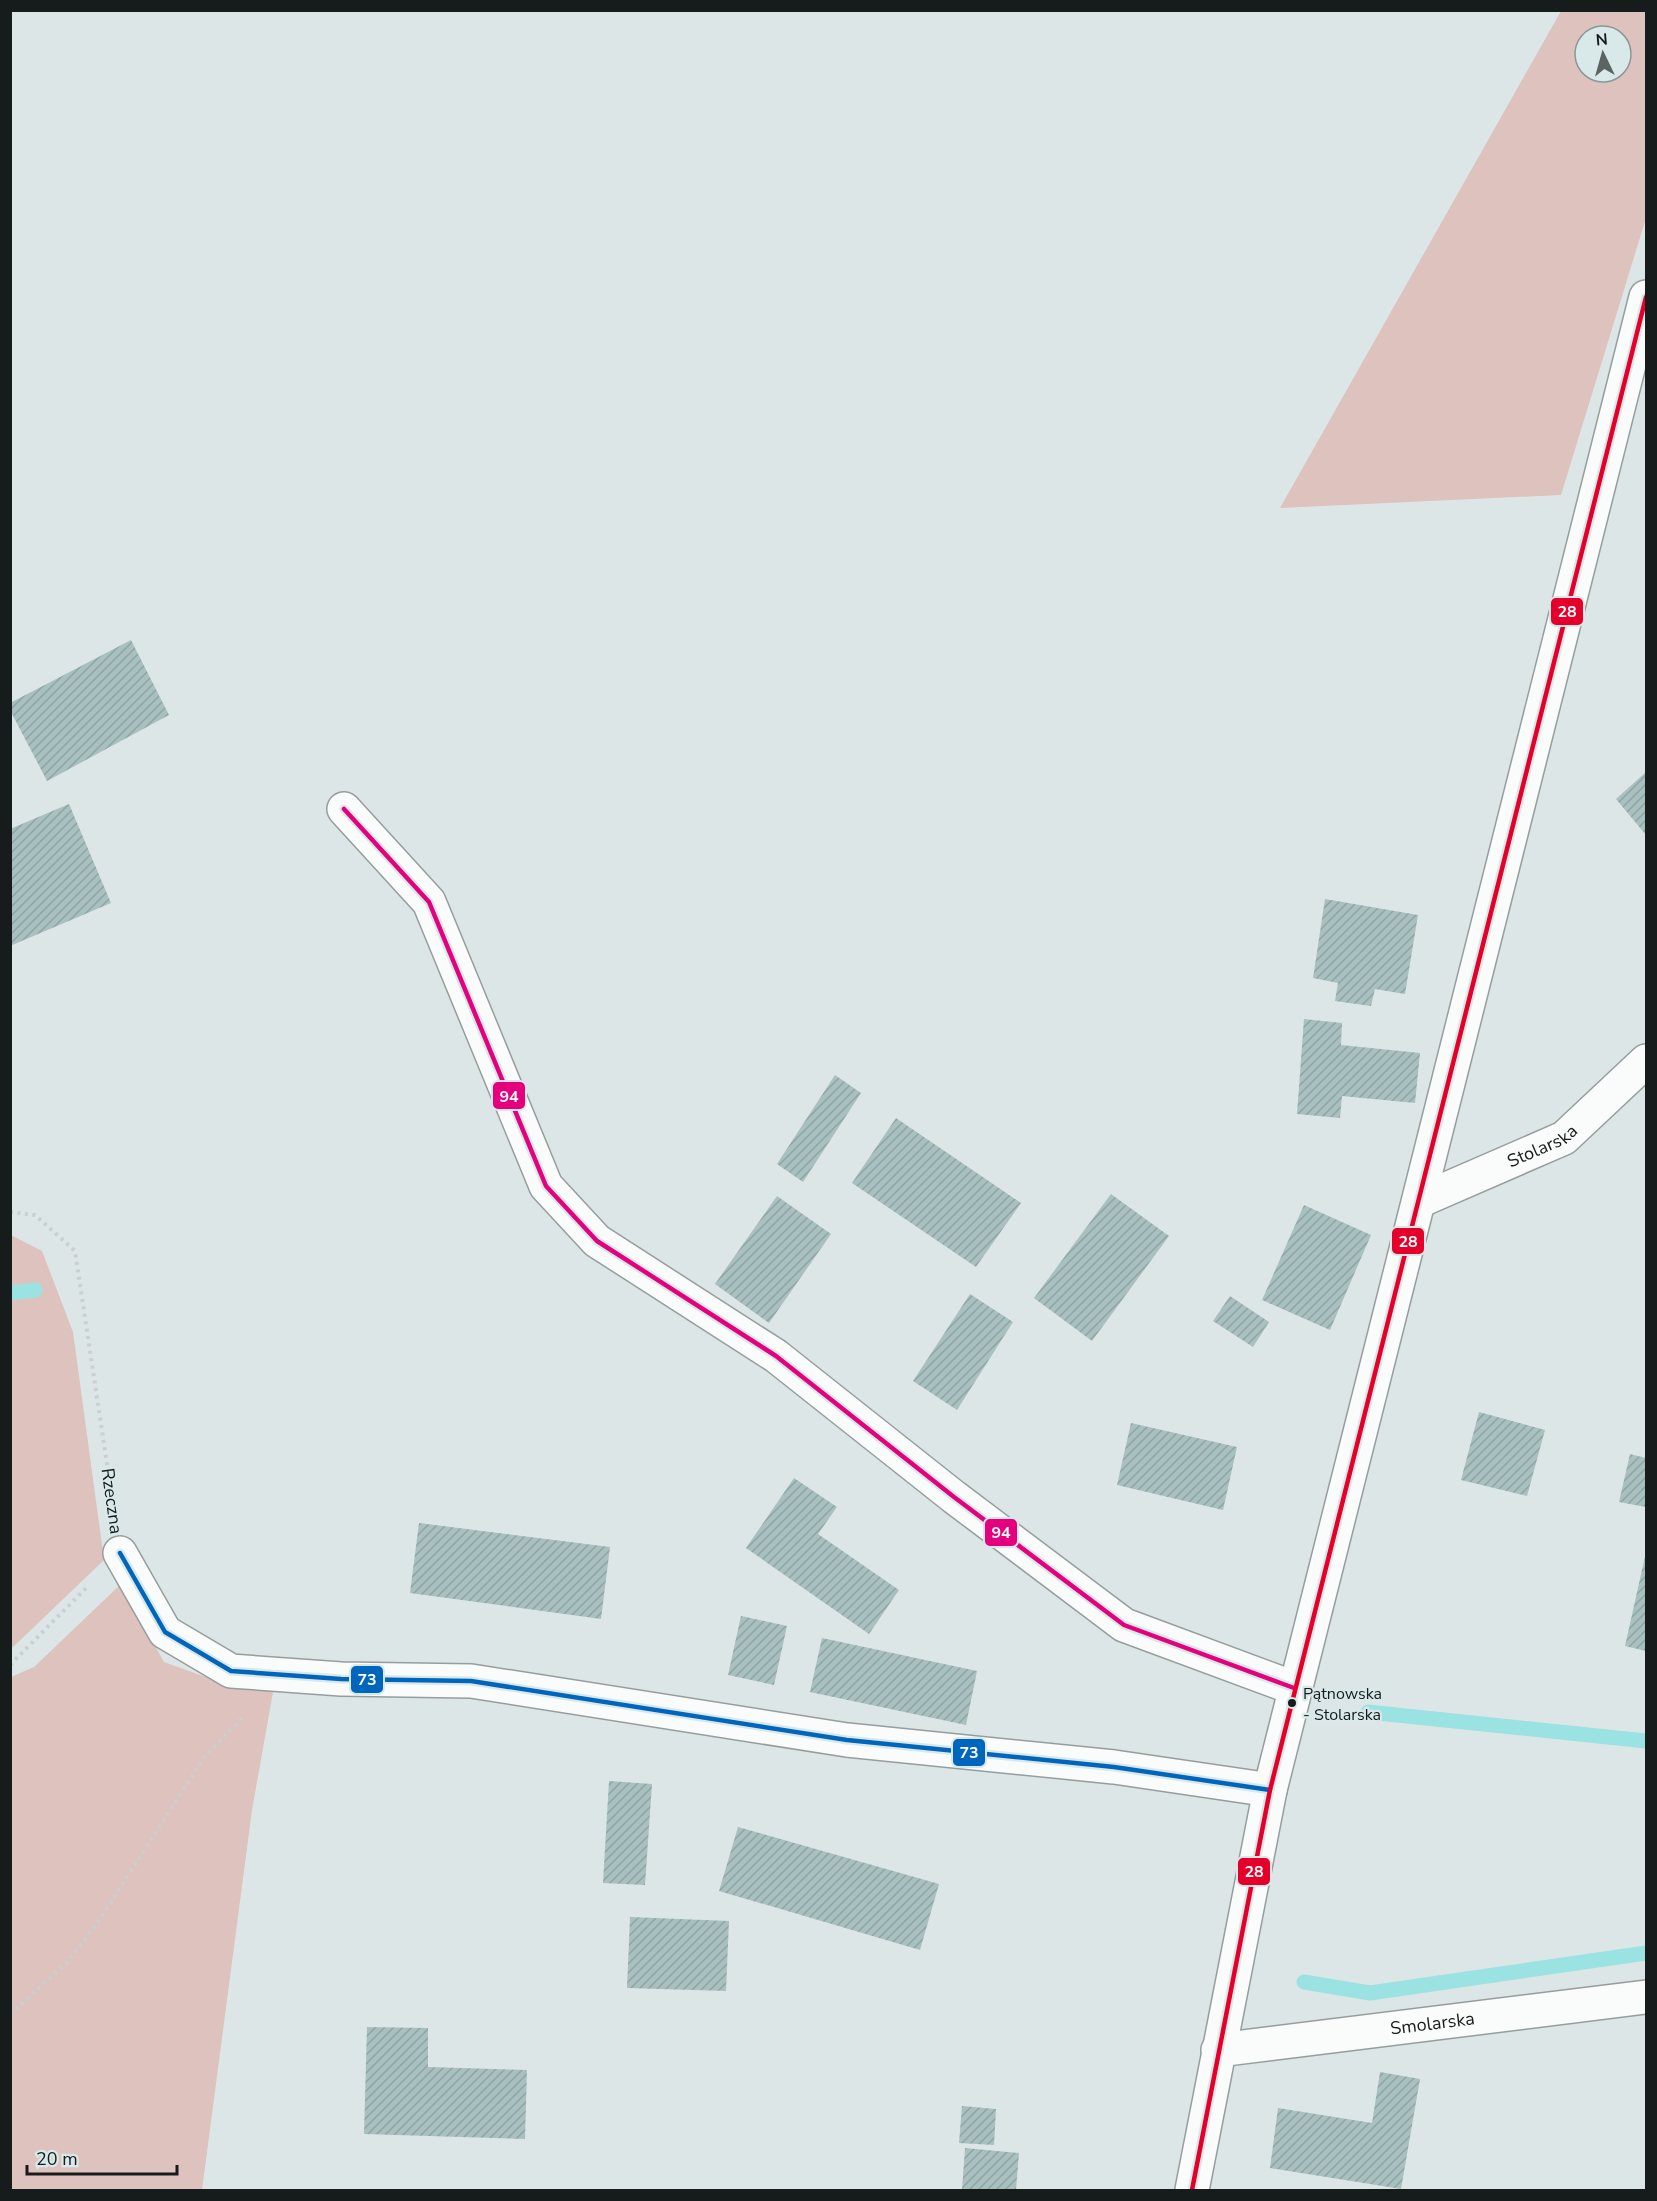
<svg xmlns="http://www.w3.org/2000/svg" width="1657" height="2201" viewBox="0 0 1657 2201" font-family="'Nunito Sans',sans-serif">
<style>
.grass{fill:#ddc2be;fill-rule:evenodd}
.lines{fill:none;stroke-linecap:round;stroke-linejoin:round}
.stream{stroke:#9be3e2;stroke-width:15}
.building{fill:url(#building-hatch)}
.street-casing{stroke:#969d9d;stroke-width:36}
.secondary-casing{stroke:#969d9d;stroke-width:36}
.path{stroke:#cccfcf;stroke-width:4;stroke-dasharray:3 4.5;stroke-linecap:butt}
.street{stroke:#fafbfb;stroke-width:33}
.secondary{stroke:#fafbfb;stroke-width:33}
.bus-1-casing{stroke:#d9e9e9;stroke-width:9}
.bus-2-casing{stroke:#d9e9e9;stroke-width:9}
.bus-3-casing{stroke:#d9e9e9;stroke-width:9}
.bus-1{stroke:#e5007d;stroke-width:4.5}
.bus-2{stroke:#0065bd;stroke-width:4.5}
.bus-3{stroke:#e4002b;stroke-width:4.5}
.bus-dot{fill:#161c1c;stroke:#d9e9e9;stroke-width:2}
.labels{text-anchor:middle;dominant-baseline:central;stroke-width:4.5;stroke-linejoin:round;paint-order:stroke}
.bus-label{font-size:16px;fill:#161c1c;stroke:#d9e9e9;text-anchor:start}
.street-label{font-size:18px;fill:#161c1c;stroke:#d9e9e9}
.line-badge{stroke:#d9e9e9;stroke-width:2}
.badge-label{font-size:16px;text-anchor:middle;font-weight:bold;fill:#fff}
</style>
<defs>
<pattern id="building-hatch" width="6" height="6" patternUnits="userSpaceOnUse" patternTransform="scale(1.5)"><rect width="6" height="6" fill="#a8c0bf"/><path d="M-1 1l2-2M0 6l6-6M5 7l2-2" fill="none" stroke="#90a4a4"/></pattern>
</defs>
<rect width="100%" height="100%" fill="#dce6e6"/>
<g class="grass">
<path d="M1561,11H1646V218L1561,495L1280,508ZM1585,36H1621V72H1585Z"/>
<path d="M11,1235L42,1251L73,1332L104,1560L11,1649Z"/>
<path d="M121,1584L164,1662L228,1685L273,1692L252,1810L202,2190H11V1677L34,1667Z"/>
</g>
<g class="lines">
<g class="stream">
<path d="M10,1293L35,1290"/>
<path d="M1368,1712L1646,1741"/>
<path d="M1304,1982L1370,1993L1646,1953"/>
</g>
</g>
<g class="building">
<path d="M131,640L169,715L47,781L10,710V703Z"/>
<path d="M1646,772V835L1616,799Z"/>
<path d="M69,804L111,903L10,946V829Z"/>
<path d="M1325,899L1418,915L1405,994L1375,989L1371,1006L1335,1001L1338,983L1313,978Z"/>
<path d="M1304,1019L1342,1023L1341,1045L1420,1053L1415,1103L1342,1096L1340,1118L1297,1114Z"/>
<path d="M835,1075L861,1093L803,1182L777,1164Z"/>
<path d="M896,1118L1021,1203L976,1267L852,1183Z"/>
<path d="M1111,1194L1169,1236L1092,1341L1034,1298Z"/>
<path d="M777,1196L831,1234L769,1323L715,1284Z"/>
<path d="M1304,1205L1371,1235L1330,1330L1262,1300Z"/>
<path d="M970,1294L1013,1322L957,1410L913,1381Z"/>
<path d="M1230,1296L1269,1322L1253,1347L1213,1321Z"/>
<path d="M1479,1412L1545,1430L1527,1496L1461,1480Z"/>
<path d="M1131,1423L1237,1447L1223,1510L1117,1485Z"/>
<path d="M1630,1454L1646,1458V1507L1619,1502Z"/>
<path d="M794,1478L837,1507L818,1534L899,1590L869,1634L746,1548Z"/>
<path d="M419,1523L610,1547L601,1619L410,1593Z"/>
<path d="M1646,1552V1651L1625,1646Z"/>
<path d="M741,1616L787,1626L774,1685L728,1675Z"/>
<path d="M822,1638L977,1671L966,1725L810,1692Z"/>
<path d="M609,1781L652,1784L645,1885L603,1883Z"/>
<path d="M738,1827L939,1884L920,1950L719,1891Z"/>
<path d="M630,1917L729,1921L726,1991L627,1988Z"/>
<path d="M367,2027L428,2028V2067L527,2070L525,2139L364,2134Z"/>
<path d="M1380,2072L1420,2079L1401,2189L1270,2168L1278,2108L1372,2123Z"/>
<path d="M962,2106L996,2109L994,2145L959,2143Z"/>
<path d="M965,2148L1019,2153L1016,2190H962Z"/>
</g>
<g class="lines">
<defs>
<g id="street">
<path d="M344,809L429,902L546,1186L597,1241L776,1356L954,1497L1124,1625L1294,1688"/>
<path id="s1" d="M1419,1201L1564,1138L1646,1061"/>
<path d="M120,1553L165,1632L231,1671L341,1679L471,1681L847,1740L1114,1767L1270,1790"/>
<path id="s2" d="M1218,2050L1646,1997"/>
</g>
<path id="secondary" d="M1192,2190L1270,1790L1646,297"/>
</defs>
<use href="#street" class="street-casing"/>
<use href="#secondary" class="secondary-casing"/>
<g class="path">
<path d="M10,1212L35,1215L75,1251L114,1511"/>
<path d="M10,1665L88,1586"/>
<path d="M10,2014L67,1963L100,1919L205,1756L243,1717"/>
</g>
<use href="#street" class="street"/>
<use href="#secondary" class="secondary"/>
<defs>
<path id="bus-1" d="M344,809L429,902L546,1186L597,1241L776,1356L954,1497L1124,1625L1294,1688"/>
<path id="bus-2" d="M120,1553L165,1632L231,1671L341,1679L471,1681L847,1740L1114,1767L1270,1790"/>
<path id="bus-3" d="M1192,2190L1270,1790L1646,297"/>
</defs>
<use href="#bus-1" class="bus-1-casing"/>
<use href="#bus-2" class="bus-2-casing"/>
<use href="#bus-3" class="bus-3-casing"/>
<use href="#bus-1" class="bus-1"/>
<use href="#bus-2" class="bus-2"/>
<use href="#bus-3" class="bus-3"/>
</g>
<circle class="bus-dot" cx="1292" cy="1703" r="5"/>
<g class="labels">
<g class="bus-label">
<text x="1303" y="1694">Pątnowska<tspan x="1303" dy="21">- Stolarska</tspan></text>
</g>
<g class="street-label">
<text stroke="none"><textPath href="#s1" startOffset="135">Stolarska</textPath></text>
<text transform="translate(112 1501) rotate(82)">Rzeczna</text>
<text stroke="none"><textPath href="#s2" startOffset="216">Smolarska</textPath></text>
</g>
</g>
<g class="line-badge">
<rect x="1550" y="597" width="34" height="29" rx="6" fill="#e4002b"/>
<rect x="492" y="1081" width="34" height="29" rx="6" fill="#e5007d"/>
<rect x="1391" y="1227" width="34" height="28" rx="6" fill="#e4002b"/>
<rect x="984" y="1518" width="34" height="29" rx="6" fill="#e5007d"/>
<rect x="350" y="1665" width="34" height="29" rx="6" fill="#0065bd"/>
<rect x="952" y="1738" width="34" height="29" rx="6" fill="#0065bd"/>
<rect x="1237" y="1857" width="34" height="29" rx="6" fill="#e4002b"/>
</g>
<g class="badge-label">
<text x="1567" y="617">28</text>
<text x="509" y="1102">94</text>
<text x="1408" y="1247">28</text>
<text x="1001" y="1538">94</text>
<text x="367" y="1685">73</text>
<text x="969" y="1758">73</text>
<text x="1254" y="1877">28</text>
</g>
<rect width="1657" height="2201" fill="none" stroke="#161c1c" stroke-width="24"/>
<g transform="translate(1603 54) rotate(355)"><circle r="28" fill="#d9e9e9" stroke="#8b9797" stroke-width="1.5"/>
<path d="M0-4.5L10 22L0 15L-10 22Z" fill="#5b6363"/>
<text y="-9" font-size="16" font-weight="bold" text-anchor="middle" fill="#161c1c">N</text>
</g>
<path d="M27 2165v9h150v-9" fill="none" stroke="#161c1c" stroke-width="3"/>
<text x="36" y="2165" font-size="18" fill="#161c1c" stroke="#d9e9e9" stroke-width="4.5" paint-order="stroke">20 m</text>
</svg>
